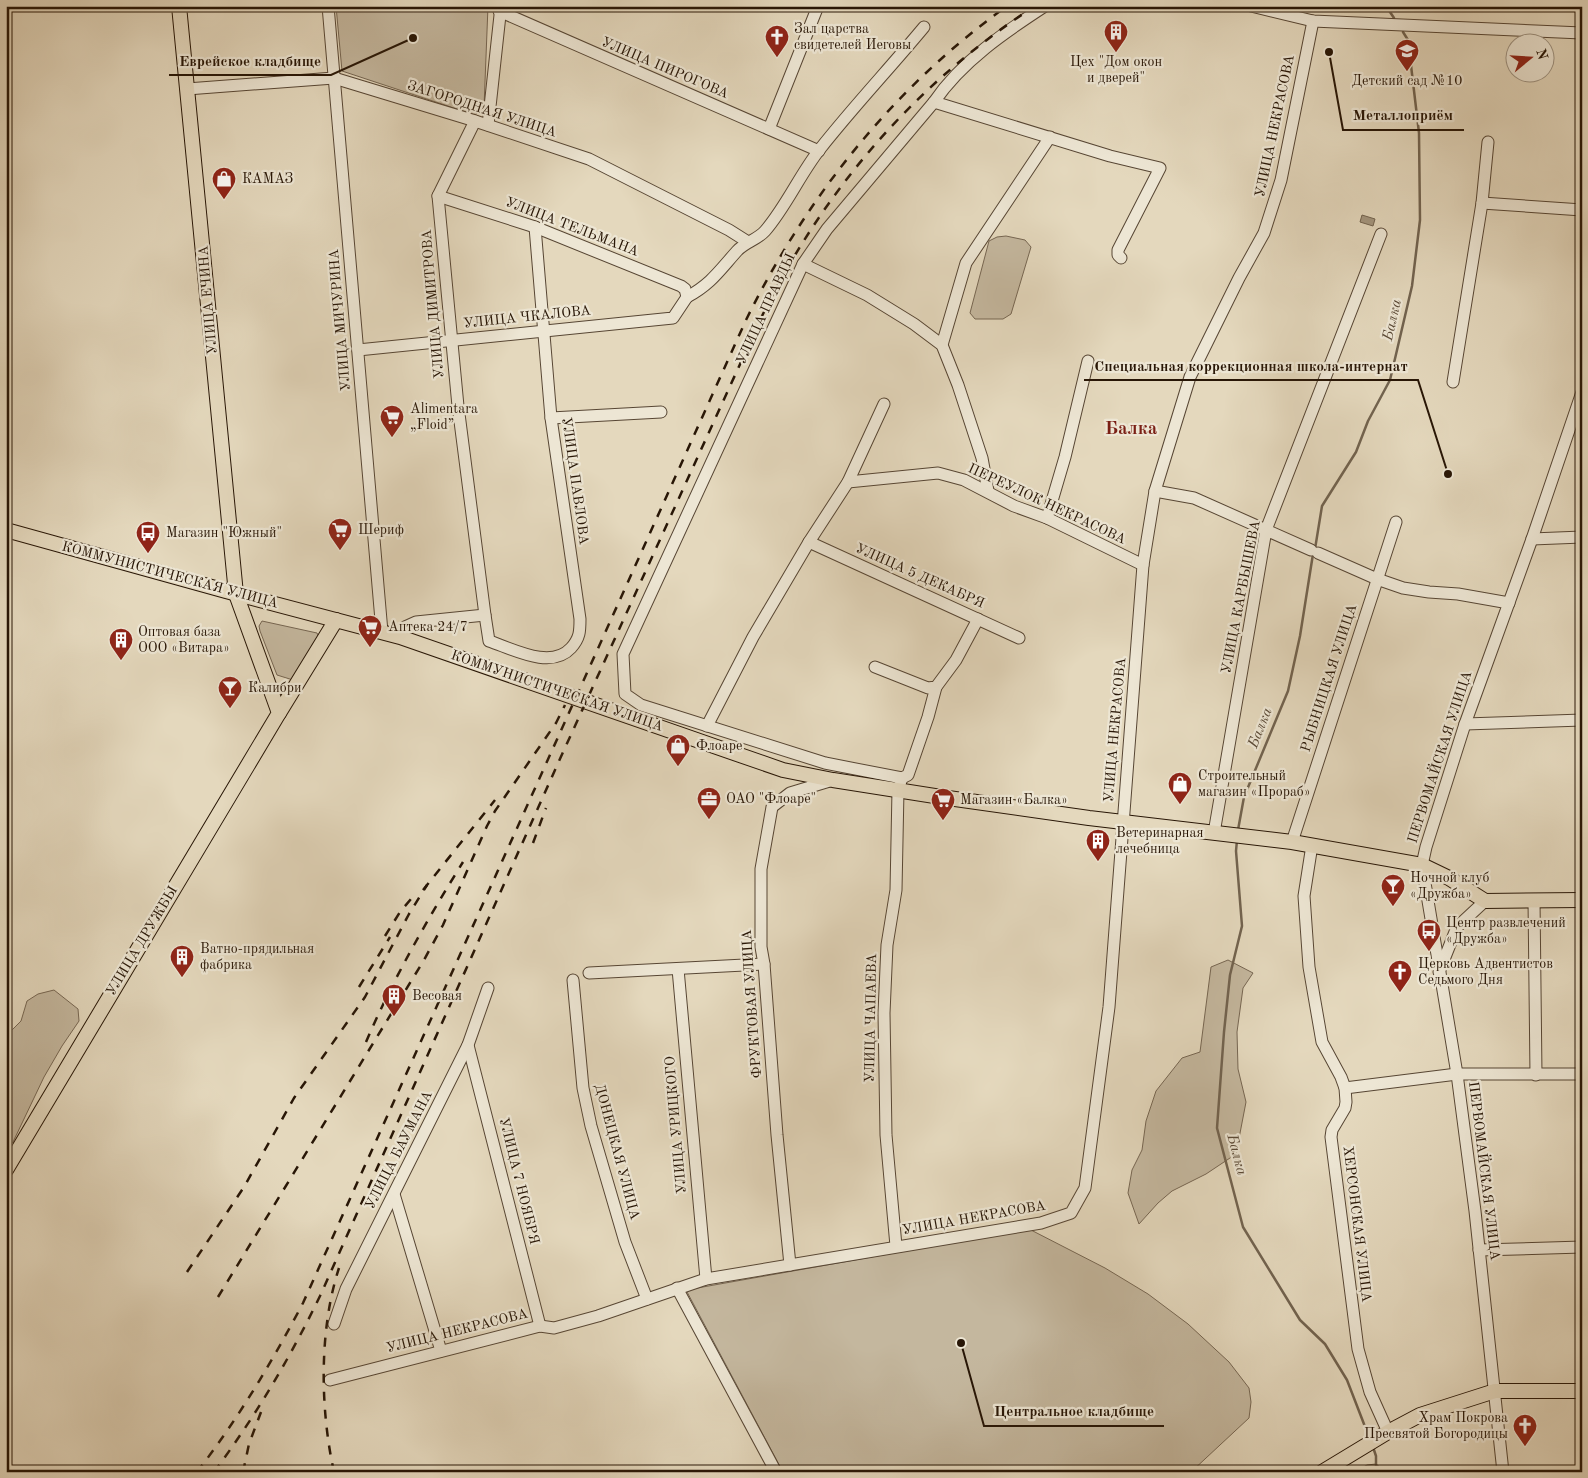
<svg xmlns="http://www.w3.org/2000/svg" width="1588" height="1478" viewBox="0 0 1588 1478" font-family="'Old Standard TT',serif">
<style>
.green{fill:#c4b79e;stroke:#766652}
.water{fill:#a4967f;stroke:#72634f}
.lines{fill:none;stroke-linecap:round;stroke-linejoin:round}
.stream{stroke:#72634f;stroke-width:2.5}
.minor-casing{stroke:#574634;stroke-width:13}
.major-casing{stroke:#281606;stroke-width:16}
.minor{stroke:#ede6d4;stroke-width:11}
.major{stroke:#e4d8bd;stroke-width:14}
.rail{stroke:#281606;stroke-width:2.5;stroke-dasharray:9 9;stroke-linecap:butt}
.labels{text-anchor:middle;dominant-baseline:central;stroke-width:4.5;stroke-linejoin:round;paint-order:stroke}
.poi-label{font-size:14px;fill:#281606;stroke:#ede6d4;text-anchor:start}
.street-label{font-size:14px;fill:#281606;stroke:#ede6d4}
.water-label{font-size:15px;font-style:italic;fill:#5a4936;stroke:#ede6d4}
.district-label{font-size:19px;font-weight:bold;fill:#7a1f14;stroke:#ede6d4}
.leader{fill:none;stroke:#281606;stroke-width:2}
.callout-dot{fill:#281606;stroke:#ede6d4;stroke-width:2}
.callout-label{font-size:15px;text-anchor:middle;font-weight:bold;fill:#281606;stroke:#ede6d4;stroke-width:4.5;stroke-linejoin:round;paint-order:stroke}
</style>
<rect width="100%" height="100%" fill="#e4d8bd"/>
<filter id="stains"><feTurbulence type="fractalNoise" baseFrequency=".004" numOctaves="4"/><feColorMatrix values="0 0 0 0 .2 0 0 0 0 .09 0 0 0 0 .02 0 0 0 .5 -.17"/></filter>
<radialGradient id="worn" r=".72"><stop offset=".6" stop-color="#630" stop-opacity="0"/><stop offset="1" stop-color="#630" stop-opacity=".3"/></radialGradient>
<g class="green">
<path d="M336,6H488L484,107L475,115L342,71Z"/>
<path d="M1006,236L1025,240L1031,247L1011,314L1003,319H975L970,313L989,241L997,237Z"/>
<path d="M262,621L317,633L318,635V638L293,680L277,675L260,631L259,626Z"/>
<path d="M1228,960L1253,973L1243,988L1237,1032L1238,1069L1246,1102L1236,1154L1206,1174L1172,1191L1158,1203L1139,1224L1128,1193L1132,1170L1142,1150L1146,1121L1156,1091L1182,1058L1200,1052L1211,967Z"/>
<path d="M54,990L78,1009L79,1021L62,1046L44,1077L13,1142L6,1147V1036L21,1021L27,1001L38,994Z"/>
<path d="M1029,1229L1105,1268L1148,1294L1188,1324L1229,1362L1249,1388L1251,1402L1249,1418L1191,1472H783L686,1290Z"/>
<path d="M1376,1464L1386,1472H1359L1358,1470L1367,1465Z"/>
</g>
<path class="water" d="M1362,215L1375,219L1373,226L1360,222Z"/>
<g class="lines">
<g class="stream">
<path d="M1386,6L1394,18"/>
<path d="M1315,549L1322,506L1356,452L1368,421L1390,380L1412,286L1420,220L1419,133L1408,40L1403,32"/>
<path d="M1238,830L1244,797L1288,691L1300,636L1313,554"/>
<path d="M1237,840L1236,851L1242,926L1230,975L1224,1032L1217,1128L1243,1227L1300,1320L1325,1344L1347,1380L1369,1437"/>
<path d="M1373,1447L1376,1456V1472"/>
</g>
<defs>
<g id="minor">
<path d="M328,6L382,632"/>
<path d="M1251,6L1313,21L1582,33"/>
<path d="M499,11L819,151"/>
<path d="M187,89L334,78L472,120L589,159L729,230L748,242"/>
<path d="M934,102L1110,156L1160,168L1118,250V255L1121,258"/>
<path d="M475,121L438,196L458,406L485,615L489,641C513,649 551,670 571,648C580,638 580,631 580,619L551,418L535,227"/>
<path d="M488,125L501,6"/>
<path d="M769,129L818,6"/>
<path d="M438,196L535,227L681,286L685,289L687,297"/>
<path d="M1482,203L1582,210"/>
<path d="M803,264L867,295L914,324L942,345L958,385L982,458L988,491"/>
<path d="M687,297C711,284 719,271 737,251C745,242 757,240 765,231C786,207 800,174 820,149C853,107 890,68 924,27"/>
<path d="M942,345L966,263L1050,137"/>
<path d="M358,350L673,318L687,297"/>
<path d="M1453,382L1482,203L1488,142"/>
<path d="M551,418L661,412"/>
<path d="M848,482L938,473L964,480L1014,506L1047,518L1143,565"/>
<path d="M1155,491L1194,498L1311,550"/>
<path d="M1047,518L1065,457L1088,361"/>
<path d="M1532,539L1582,537"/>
<path d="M809,542L1019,638"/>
<path d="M1318,553L1377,579L1403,588L1429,592L1458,594L1509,603"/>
<path d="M400,637L405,627L416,622L485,615"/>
<path d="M875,667L928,688L936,687L956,660L978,619"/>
<path d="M1465,724L1582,720"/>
<path d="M707,726L753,637L809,542L848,482L884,404"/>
<path d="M902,778L908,775L928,717L936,687"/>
<path d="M1214,833L1266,530L1381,234"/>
<path d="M1292,842L1396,522"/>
<path d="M1312,845L1304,896L1309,967L1322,1042L1341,1077L1345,1088L1346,1102L1345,1108L1332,1130L1331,1137L1358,1349L1370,1392L1388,1432"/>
<path d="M1534,900L1536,1075"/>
<path d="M678,969L706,1279"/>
<path d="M1439,972L1457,927L1485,901"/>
<path d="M589,973L764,964"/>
<path d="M573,980L583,1088L591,1126L625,1242L647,1299"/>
<path d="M468,1045L540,1326"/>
<path d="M1345,1088L1457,1074H1582"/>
<path d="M394,1194L441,1351"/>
<path d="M896,1246L886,1135L884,1013L887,945L896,890L898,790L902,778L825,763L641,705L625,694L623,654L803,264L827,229L934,102C962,61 1005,32 1045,6"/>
<path d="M1479,1250L1582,1247"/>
<path d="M790,1265L777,1135L764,964L761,947V869L772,807L790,793L833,780"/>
<path d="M677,1288L776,1472"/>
<path d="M334,1324L346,1289L468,1045L488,988"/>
<path d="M330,1380L540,1326L554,1328L598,1316L706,1279L1041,1223L1071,1213L1085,1188L1109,1007L1143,565L1155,491L1190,377L1239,278L1264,233L1281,180L1313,21"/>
<path d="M1503,1472L1475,1211L1457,1074L1422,865L1426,847L1465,724L1532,539L1582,392"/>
</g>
<g id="major">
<path d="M6,530L226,591L400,637L783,770L833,780L941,797L1089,818L1292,842L1422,865L1449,878L1485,901L1582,900"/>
<path d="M279,713L336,620"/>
<path d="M6,1170L279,713L236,594L179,6"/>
<path d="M1322,1472L1388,1432L1420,1415L1495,1391H1582"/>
</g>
</defs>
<use href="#minor" class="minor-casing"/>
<use href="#major" class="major-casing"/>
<use href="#minor" class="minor"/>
<use href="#major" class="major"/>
<g class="rail">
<path d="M533,843L546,808"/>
<path d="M423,890L495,800"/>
<path d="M385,936L400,912L416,893"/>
<path d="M359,987L390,937"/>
<path d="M366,1042C393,979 427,920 463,862"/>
<path d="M187,1272L244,1187L294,1098L365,997L409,914L427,885"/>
<path d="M218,1297L424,960L443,925L487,826L495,811L556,723L565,705"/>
<path d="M197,1472C238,1419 272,1362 303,1303L746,320C807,196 894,87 1007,6"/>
<path d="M214,1472C255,1417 290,1358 320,1296L559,761L762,316C824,189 916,83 1035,6"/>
<path d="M243,1472L249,1444L261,1412"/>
<path d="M334,1472C320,1409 319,1329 339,1268"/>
</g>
</g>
<defs>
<symbol id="building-pin" viewBox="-11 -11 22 30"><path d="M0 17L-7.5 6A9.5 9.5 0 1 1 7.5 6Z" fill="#8f2418" stroke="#ede6d4"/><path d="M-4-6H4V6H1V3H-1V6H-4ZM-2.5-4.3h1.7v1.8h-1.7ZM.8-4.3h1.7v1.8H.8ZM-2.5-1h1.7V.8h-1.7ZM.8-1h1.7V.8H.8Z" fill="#fff"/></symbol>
<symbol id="church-pin" viewBox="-11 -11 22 30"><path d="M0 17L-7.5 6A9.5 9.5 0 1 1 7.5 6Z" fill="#8f2418" stroke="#ede6d4"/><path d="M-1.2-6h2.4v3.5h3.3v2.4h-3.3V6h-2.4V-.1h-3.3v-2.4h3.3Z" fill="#fff"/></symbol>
<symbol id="school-pin" viewBox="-11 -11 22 30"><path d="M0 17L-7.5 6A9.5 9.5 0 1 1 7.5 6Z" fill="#8f2418" stroke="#ede6d4"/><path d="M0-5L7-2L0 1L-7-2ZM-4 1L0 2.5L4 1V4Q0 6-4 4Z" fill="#fff"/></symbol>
<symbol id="shop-pin" viewBox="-11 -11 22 30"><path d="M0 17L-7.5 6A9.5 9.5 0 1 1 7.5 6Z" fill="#8f2418" stroke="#ede6d4"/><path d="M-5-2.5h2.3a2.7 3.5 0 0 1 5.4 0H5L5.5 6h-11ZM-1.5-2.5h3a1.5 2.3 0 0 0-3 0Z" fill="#fff"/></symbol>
<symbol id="supermarket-pin" viewBox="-11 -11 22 30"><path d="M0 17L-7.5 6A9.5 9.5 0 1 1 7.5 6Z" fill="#8f2418" stroke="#ede6d4"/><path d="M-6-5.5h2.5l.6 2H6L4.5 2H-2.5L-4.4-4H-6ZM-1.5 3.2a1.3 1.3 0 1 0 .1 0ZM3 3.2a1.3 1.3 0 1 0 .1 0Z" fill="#fff"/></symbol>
<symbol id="bus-pin" viewBox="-11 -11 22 30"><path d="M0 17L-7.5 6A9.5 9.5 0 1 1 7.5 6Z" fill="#8f2418" stroke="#ede6d4"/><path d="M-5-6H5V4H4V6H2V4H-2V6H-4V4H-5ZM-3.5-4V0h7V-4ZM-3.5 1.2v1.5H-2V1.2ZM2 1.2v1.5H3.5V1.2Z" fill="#fff"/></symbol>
<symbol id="bar-pin" viewBox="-11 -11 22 30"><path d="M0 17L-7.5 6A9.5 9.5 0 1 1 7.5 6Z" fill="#8f2418" stroke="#ede6d4"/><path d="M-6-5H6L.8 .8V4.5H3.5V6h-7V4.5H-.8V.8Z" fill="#fff"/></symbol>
<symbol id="office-pin" viewBox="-11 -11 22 30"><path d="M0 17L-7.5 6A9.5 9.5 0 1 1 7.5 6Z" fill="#8f2418" stroke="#ede6d4"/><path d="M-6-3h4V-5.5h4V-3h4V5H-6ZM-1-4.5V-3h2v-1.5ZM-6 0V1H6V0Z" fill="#fff"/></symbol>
</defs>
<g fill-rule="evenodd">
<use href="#building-pin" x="1102" y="18" width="28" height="38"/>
<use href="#church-pin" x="763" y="23" width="28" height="38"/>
<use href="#school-pin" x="1393" y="37" width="28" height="38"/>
<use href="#shop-pin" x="210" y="165" width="28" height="38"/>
<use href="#supermarket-pin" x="378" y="403" width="28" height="38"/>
<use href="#supermarket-pin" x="326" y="516" width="28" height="38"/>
<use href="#bus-pin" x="134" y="519" width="28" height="38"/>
<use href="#supermarket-pin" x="356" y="613" width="28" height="38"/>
<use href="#building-pin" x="107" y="626" width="28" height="38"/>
<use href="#bar-pin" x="216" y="674" width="28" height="38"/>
<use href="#shop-pin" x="664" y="732" width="28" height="38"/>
<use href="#shop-pin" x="1166" y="770" width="28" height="38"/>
<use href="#office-pin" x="695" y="785" width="28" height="38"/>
<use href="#supermarket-pin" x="929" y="786" width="28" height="38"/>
<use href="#building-pin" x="1084" y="827" width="28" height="38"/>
<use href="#bar-pin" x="1379" y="872" width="28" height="38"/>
<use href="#bus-pin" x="1415" y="917" width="28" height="38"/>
<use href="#building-pin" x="168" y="943" width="28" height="38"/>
<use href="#church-pin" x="1386" y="958" width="28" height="38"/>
<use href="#building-pin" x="380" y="982" width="28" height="38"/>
<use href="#church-pin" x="1511" y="1412" width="28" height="38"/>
</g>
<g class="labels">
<g class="poi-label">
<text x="794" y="29">Зал царства<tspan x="794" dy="16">свидетелей Иеговы</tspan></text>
<text x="1116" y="62" text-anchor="middle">Цех "Дом окон<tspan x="1116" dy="16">и дверей"</tspan></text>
<text x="1407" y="81" text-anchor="middle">Детский сад №10</text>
<text x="242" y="179">КАМАЗ</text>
<text x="410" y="409">Alimentara<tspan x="410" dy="16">„Floid”</tspan></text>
<text x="358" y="530">Шериф</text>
<text x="166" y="533">Магазин "Южный"</text>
<text x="388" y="627">Аптека 24/7</text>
<text x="138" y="632">Оптовая база<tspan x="138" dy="16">ООО «Витара»</tspan></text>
<text x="248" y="688">Калибри</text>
<text x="696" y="746">Флоаре</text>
<text x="1198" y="776">Строительный<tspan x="1198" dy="16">магазин «Прораб»</tspan></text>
<text x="726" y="799">ОАО "Флоаре"</text>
<text x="960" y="800">Магазин «Балка»</text>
<text x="1116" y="833">Ветеринарная<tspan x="1116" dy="16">лечебница</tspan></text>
<text x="1410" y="878">Ночной клуб<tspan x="1410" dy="16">«Дружба»</tspan></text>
<text x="1446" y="923">Центр развлечений<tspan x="1446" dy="16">«Дружба»</tspan></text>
<text x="200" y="949">Ватно-прядильная<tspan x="200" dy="16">фабрика</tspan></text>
<text x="1418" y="964">Церковь Адвентистов<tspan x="1418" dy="16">Седьмого Дня</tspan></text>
<text x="412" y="996">Весовая</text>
<text x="1508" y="1418" text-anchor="end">Храм Покрова<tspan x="1508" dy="16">Пресвятой Богородицы</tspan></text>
</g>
<g class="street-label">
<text transform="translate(665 68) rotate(23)">УЛИЦА ПИРОГОВА</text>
<text transform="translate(482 109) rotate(18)">ЗАГОРОДНАЯ УЛИЦА</text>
<text transform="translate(1275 126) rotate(-78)">УЛИЦА НЕКРАСОВА</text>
<text transform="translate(572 227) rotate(21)">УЛИЦА ТЕЛЬМАНА</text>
<text transform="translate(208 300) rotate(-95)">УЛИЦА ЕЧИНА</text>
<text transform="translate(433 304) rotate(-95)">УЛИЦА ДИМИТРОВА</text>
<text transform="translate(766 309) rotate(-65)">УЛИЦА ПРАВДЫ</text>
<text transform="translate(527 317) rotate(-6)">УЛИЦА ЧКАЛОВА</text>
<text transform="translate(340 320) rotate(-95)">УЛИЦА МИЧУРИНА</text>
<text transform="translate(575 481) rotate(82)">УЛИЦА ПАВЛОВА</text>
<text transform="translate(1047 504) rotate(25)">ПЕРЕУЛОК НЕКРАСОВА</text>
<text transform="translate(170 575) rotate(15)">КОММУНИСТИЧЕСКАЯ УЛИЦА</text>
<text transform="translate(920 576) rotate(24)">УЛИЦА 5 ДЕКАБРЯ</text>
<text transform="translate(1241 597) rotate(-79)">УЛИЦА КАРБЫШЕВА</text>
<text transform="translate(1329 678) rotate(-72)">РЫБНИЦКАЯ УЛИЦА</text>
<text transform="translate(557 691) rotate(19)">КОММУНИСТИЧЕСКАЯ УЛИЦА</text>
<text transform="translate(1115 730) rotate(-85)">УЛИЦА НЕКРАСОВА</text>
<text transform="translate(1440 757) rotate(-72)">ПЕРВОМАЙСКАЯ УЛИЦА</text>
<text transform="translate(142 941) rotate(-59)">УЛИЦА ДРУЖБЫ</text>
<text transform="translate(752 1004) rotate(-94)">ФРУКТОВАЯ УЛИЦА</text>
<text transform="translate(871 1018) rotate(-89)">УЛИЦА ЧАПАЕВА</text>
<text transform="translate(676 1125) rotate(-95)">УЛИЦА УРИЦКОГО</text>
<text transform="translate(399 1150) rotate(-63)">УЛИЦА БАУМАНА</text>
<text transform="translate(617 1152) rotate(75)">ДОНЕЦКАЯ УЛИЦА</text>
<text transform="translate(1484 1171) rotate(83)">ПЕРВОМАЙСКАЯ УЛИЦА</text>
<text transform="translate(519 1181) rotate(76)">УЛИЦА 7 НОЯБРЯ</text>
<text transform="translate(974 1218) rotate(-10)">УЛИЦА НЕКРАСОВА</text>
<text transform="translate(1357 1224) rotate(83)">ХЕРСОНСКАЯ УЛИЦА</text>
<text transform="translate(457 1331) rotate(-14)">УЛИЦА НЕКРАСОВА</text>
</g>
<g class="water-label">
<text transform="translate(1393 320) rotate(-77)">Балка</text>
<text transform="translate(1261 728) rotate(-68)">Балка</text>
<text transform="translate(1236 1155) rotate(75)">Балка</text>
</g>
<g class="district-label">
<text x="1131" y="429">Балка</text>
</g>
</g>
<path class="leader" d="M413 38L331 75H169M1329 52L1343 130H1464M1448 474L1418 380H1084M961 1343L984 1426H1164"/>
<g class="callout-dot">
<circle cx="413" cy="38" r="5"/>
<circle cx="1329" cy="52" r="5"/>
<circle cx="1448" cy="474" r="5"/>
<circle cx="961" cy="1343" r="5"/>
</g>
<g class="callout-label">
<text x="250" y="66">Еврейское кладбище</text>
<text x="1403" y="120">Металлоприём</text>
<text x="1251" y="371">Специальная коррекционная школа-интернат</text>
<text x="1074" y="1416">Центральное кладбище</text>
</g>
<rect width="1588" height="1478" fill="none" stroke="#e4d8bd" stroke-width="25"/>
<rect x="8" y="8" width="1573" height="1463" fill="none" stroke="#281606" stroke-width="2.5"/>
<rect x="12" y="12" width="1563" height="1453" fill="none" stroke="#281606"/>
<g transform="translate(1530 58) rotate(72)"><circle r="24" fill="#ede6d4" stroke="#9e9382"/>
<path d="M0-4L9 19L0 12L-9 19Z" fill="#8f2418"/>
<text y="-8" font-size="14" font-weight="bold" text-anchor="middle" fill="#281606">N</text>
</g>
<rect width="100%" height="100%" filter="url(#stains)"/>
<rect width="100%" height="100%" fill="url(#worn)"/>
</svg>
